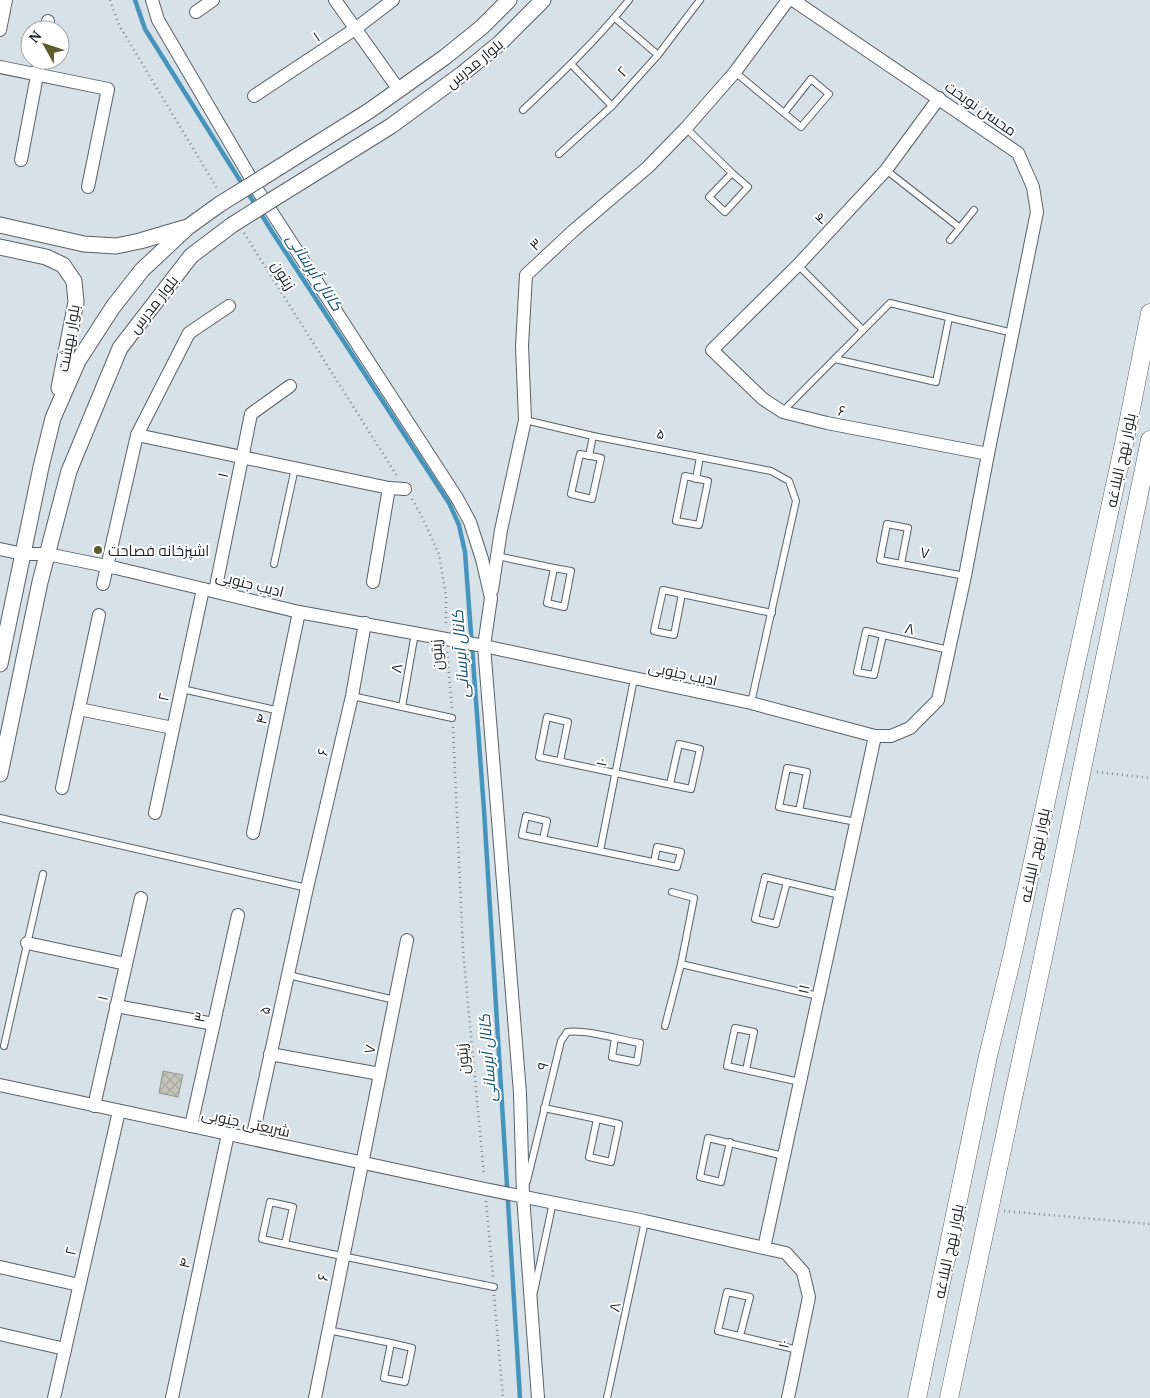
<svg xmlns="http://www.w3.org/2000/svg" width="1150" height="1398" viewBox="0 0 1150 1398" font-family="'PT Serif',Cairo,serif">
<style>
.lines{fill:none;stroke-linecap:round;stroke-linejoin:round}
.stream{stroke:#4694bc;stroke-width:4.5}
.building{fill:url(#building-cross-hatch);stroke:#97978d}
.service-casing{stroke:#596268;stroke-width:8}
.minor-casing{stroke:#596268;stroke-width:14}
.tertiary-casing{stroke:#596268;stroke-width:17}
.secondary-casing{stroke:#596268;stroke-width:19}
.path{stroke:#7c8488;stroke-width:2.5;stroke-dasharray:1 4;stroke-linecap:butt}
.service{stroke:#fff;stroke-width:6}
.minor{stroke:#fff;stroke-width:12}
.tertiary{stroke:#fff;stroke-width:15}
.secondary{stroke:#fff;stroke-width:18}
.tertiary-bridge-casing{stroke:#596268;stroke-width:17;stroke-linecap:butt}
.tertiary-bridge{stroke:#fff;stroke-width:15}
.poi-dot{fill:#5c5d2b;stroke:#fff;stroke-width:2}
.labels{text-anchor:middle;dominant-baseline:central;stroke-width:4;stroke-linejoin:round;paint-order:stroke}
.street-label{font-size:15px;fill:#1e2224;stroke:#fff}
.poi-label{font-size:15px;fill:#1e2224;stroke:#fff;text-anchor:start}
.water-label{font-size:16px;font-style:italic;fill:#195572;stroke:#fff}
</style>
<defs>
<pattern id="building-cross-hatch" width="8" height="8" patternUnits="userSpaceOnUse" patternTransform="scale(1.25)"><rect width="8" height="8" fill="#c4c5bb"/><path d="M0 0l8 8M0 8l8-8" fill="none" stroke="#a8a9a1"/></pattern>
</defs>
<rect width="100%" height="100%" fill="#d6e1e8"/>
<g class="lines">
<path class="stream" d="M135,0L145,29L271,230L449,503L459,525L465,552L484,810L520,1398"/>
</g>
<path class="building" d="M163,1071L183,1075L178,1097L159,1093Z"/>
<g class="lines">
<defs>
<g id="service">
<path d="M615,18L658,55"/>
<path d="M571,64L612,106"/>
<path d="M735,72L784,113L811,79L829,94L801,127L784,113"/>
<path d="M523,110C560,75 597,40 629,0"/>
<path d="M686,128L732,173L709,197L725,212L748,187L732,173"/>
<path d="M559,154L612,106L658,55L700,0"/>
<path d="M886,170L960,228"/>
<path d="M950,240L974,210"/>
<path d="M798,265L863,330"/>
<path d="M835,359L936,382L949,318"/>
<path d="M783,411L890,303L1013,333"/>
<path d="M525,420L593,436L771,471L789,481L796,501L751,703"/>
<path d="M580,454L601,458L592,499L571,494Z"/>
<path d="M589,456L593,436"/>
<path d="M685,476L708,481L699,525L676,521Z"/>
<path d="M696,479L700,457"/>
<path d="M497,556L554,568L547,603L564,607L571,571L554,568"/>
<path d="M274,564L295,468"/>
<path d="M901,564L908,528L887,524L880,560L965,576"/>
<path d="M682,594L674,635L654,631L663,590L772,613"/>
<path d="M883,635L874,675L857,672L866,631L949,650"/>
<path d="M182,689L280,711"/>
<path d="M352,696L452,718"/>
<path d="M402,707L415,633"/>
<path d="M560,761L568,722L547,717L539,757L691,789L700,749L679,744L670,784"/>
<path d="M799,811L807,772L787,768L779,807L856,822"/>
<path d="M0,818L307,888"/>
<path d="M543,839L547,821L526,816L522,835C574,846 626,856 677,867L681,852L657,847L654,862"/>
<path d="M600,851L634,679"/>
<path d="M787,882L776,924L755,919L765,877L840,895"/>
<path d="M681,964L818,996"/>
<path d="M288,975L395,1000"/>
<path d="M665,1026L681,964L694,898L672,892"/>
<path d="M4,1046L43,874"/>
<path d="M746,1070L754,1032L735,1028L727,1066L800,1082"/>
<path d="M544,1108L597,1119L589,1157L611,1162L619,1124L597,1119"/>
<path d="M730,1142L721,1182L700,1177L708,1138L784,1156"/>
<path d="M527,1181L561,1041L567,1032C585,1029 621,1040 640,1043L637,1062L612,1057L615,1038"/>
<path d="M285,1244L293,1207L270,1202L262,1239C339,1256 416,1271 494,1287"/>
<path d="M534,1292L553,1202"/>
<path d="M328,1330L391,1343L384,1378L405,1382L412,1348L391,1343"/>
<path d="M740,1336L750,1297L727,1292L718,1331L798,1350"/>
<path d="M607,1398L645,1221"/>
</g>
<g id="minor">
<path d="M152,0L158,20L260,194L457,498L470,522L482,559L491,598L484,646L520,1093L523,1196L538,1398"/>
<path d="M335,0L399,90"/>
<path d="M196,12L213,0"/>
<path d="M0,30L6,0"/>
<path d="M46,30L48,21"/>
<path d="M0,67L108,89L88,187"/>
<path d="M254,96L355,29L393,0"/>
<path d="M939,98L886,170L798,265L712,350L763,399L783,412L827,423L988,454"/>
<path d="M21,160L40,60"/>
<path d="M229,306L189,333L137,435L389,488L405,489"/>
<path d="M0,549L23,554H47L116,568L299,612L484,646L751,703L875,736H891L910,728L938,700L965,576L988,454L1037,212L1033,187L1018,153L793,0"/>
<path d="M373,582L389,488"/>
<path d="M103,584L137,435"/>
<path d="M492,590L501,530L525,420L522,346L526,275L573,231L648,167L686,128L735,72L788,0"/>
<path d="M215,591L251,414L290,386"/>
<path d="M79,709L173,728"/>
<path d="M62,788L99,615"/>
<path d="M155,813L203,589"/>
<path d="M253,833L299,612"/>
<path d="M27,943L126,964"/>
<path d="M116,1006L214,1024"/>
<path d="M270,1054L380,1074"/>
<path d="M0,1085L485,1189L645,1221L786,1253L803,1272L809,1297L788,1398"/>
<path d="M94,1106L141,898"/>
<path d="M191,1126L238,915"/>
<path d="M252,1139L307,888L352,696L365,623"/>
<path d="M764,1248L875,736"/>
<path d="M0,1267L79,1285"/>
<path d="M0,1334L65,1349"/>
<path d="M54,1398L119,1111"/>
<path d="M172,1398L228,1134"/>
<path d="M315,1398L407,940"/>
</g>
<g id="tertiary">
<path d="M262,178L369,111L445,57L482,27L509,0"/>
<path d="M275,198L391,126L462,74L500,43L543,0"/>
<path d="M0,225L84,244L116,246L140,241L184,228"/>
<path d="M0,247L46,257L63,265L74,281L76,302L59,388"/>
<path d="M0,664L41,467L53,418L78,361L113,307L142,270L188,227L220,204"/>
<path d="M0,774L40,582L69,471L120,348L191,256L232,225"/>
</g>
<g id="secondary">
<path d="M917,1398L988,1056L1012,957L1124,444L1150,313"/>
<path d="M949,1398L1044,953L1150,440"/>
</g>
</defs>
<use href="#service" class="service-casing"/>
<use href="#minor" class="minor-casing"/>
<use href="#tertiary" class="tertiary-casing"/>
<use href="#secondary" class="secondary-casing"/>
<g class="path">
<path d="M110,0L119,25L218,190"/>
<path d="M244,233L397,476"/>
<path d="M412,499L423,519L439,554L446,597V627"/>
<path d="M447,652L452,709"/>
<path d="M453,727L463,950L484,1175"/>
<path d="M1097,772L1150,778"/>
<path d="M486,1201L493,1277"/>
<path d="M1004,1211L1150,1224"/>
<path d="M494,1295L503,1398"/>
</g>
<use href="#service" class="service"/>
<use href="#minor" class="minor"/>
<use href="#tertiary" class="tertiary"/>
<use href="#secondary" class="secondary"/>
<defs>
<g id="tertiary-bridge">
<path d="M220,204L262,178"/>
<path d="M232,225L275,198"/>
</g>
</defs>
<use href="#tertiary-bridge" class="tertiary-bridge-casing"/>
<use href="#tertiary-bridge" class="tertiary-bridge"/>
</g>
<circle class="poi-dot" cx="98" cy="550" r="5"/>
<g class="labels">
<g class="street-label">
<text transform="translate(316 36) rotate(-34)">۱</text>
<text transform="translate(474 63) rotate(-39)">بلوار مدرس</text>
<text transform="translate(622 71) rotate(-48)">۲</text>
<text transform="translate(981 108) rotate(35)">محسن نوبخت</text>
<text transform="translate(820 218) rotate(-47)">۴</text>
<text transform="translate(535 244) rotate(-43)">۳</text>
<text transform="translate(284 275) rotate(58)">زیتون</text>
<text transform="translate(153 304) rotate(-52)">بلوار مدرس</text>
<text transform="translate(68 338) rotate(-80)">بلوار بهشت</text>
<text transform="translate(842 410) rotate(11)">۶</text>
<text transform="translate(661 433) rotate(11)">۵</text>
<text transform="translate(1120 460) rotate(-78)">بلوار نهج البلاغه</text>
<text transform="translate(222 475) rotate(-78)">۱</text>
<text transform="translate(925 552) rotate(11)">۷</text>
<text transform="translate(250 583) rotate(14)">ادیب جنوبی</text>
<text transform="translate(910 628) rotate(13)">۸</text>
<text transform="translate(436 655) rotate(-94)">زیتون</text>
<text transform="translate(396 668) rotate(-80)">۸</text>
<text transform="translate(683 673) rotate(12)">ادیب جنوبی</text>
<text transform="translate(163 697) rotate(-78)">۲</text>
<text transform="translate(261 719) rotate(-78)">۴</text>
<text transform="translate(322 752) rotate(-77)">۶</text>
<text transform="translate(601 762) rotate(-79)">۱۰</text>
<text transform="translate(1034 855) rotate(-78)">بلوار نهج البلاغه</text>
<text transform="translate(803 989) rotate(-78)">۱۱</text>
<text transform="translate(102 998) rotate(-77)">۱</text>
<text transform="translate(264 1010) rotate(-78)">۵</text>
<text transform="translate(199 1017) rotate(-77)">۳</text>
<text transform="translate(369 1049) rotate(-79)">۷</text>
<text transform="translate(462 1059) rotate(-95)">زیتون</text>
<text transform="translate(542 1066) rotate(-76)">۹</text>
<text transform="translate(246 1122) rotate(12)">شریعتی جنوبی</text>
<text transform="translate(70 1251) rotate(-77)">۲</text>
<text transform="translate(948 1251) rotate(-78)">بلوار نهج البلاغه</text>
<text transform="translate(184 1263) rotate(-78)">۴</text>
<text transform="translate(322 1277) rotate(-79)">۶</text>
<text transform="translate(614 1307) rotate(-78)">۸</text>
<text transform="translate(783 1344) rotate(-78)">۱۰</text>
</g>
<g class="poi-label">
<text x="108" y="550">اشپزخانه فصاحت</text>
</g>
<g class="water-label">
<text transform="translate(315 272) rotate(57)">کانال آبرسانی</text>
<text transform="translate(460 654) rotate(-94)">کانال آبرسانی</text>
<text transform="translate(487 1058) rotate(-94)">کانال آبرسانی</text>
</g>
</g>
<g transform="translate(45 45) rotate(310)"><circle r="24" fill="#ffffff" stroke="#a5a7a7"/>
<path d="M0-4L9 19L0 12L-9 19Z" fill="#5c5d2b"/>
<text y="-8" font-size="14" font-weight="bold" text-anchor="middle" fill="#1e2224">N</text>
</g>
</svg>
